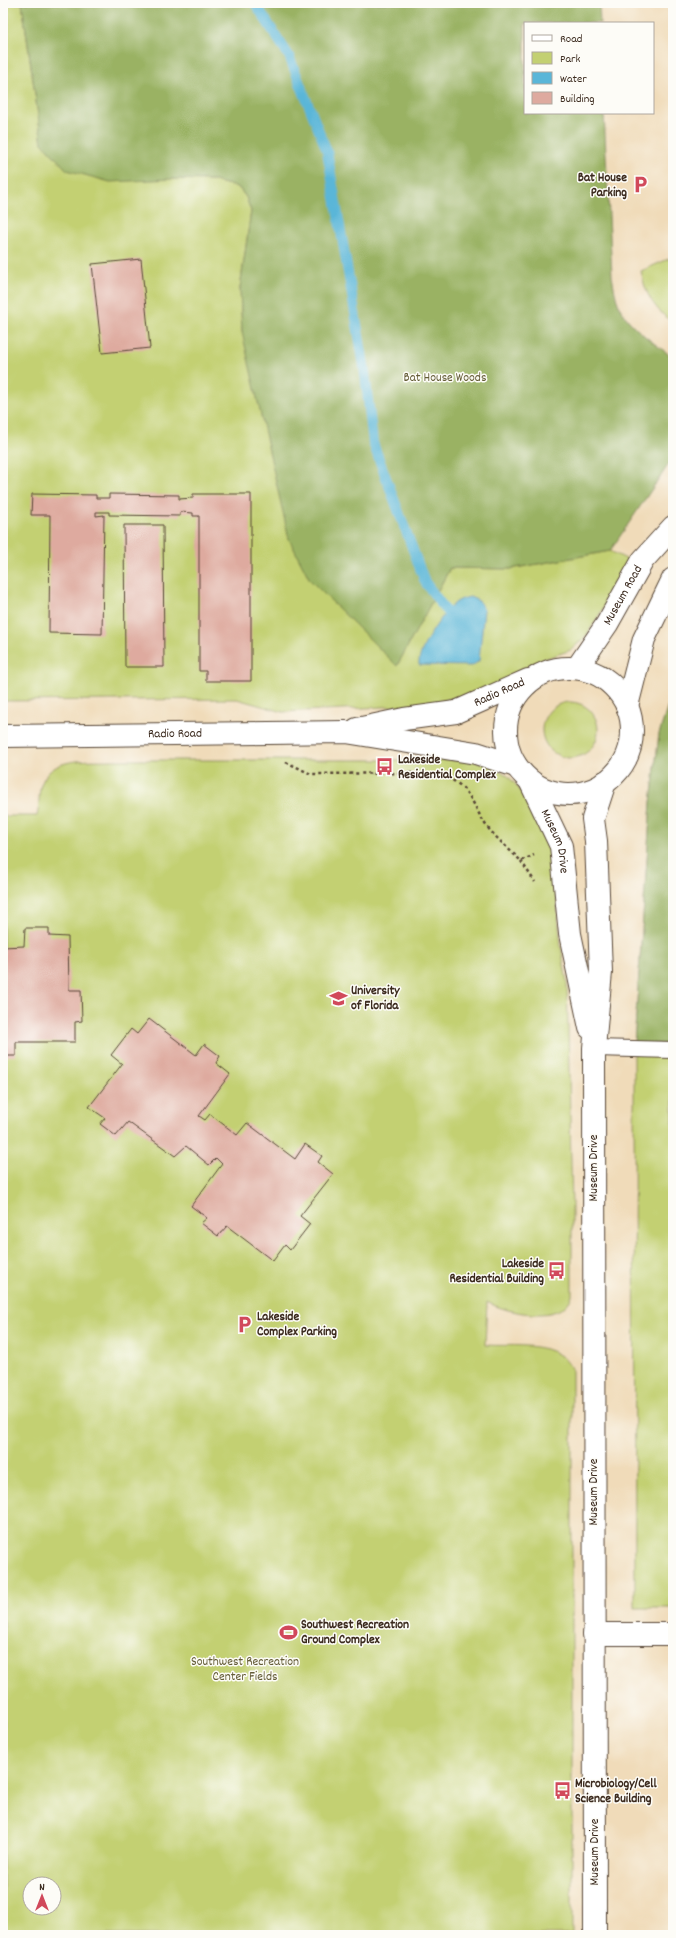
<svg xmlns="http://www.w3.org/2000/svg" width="676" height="1938" viewBox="0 0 676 1938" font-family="Dekko,sans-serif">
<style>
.green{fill:#c3d072;stroke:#7f7d48;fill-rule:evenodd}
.forest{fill:#9ab264;stroke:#6a6e41}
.water{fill:#5ab6d8;stroke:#4a707b}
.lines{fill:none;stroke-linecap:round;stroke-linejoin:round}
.stream{stroke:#5ab6d8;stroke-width:10}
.building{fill:#deaa9f}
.lane-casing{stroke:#564535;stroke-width:18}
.street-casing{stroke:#564535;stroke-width:24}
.path{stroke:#564535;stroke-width:2.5;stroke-dasharray:3 3;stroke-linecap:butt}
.lane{stroke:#fff;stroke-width:16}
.street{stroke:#fff;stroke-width:22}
.labels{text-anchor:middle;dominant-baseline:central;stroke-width:3;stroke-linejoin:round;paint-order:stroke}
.poi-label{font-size:13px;font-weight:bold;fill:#3b2a1e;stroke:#fdfcf7;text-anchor:start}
.park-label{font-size:13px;fill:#645c37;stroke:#fdfcf7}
.street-label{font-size:13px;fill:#3b2a1e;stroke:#fdfcf7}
</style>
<rect width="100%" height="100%" fill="#fdfcf7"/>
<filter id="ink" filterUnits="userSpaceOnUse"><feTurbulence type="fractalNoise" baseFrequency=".025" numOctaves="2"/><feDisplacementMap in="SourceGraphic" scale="8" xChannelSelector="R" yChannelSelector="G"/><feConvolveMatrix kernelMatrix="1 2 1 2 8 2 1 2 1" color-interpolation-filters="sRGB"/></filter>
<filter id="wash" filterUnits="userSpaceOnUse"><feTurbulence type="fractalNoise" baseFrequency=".012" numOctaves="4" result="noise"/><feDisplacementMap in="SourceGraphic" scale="16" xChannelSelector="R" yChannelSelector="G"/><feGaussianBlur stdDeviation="0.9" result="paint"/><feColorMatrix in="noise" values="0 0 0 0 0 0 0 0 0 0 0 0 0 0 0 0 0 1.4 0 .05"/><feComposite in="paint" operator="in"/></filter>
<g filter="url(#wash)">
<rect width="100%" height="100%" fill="#f0dbb9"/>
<g class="green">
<path d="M3,3H22L42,143L172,179L210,180L238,187L246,197L251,211L240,288L242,332L397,665L450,568L510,569L610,551L632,562L586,636L571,650L538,661L485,691L423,705L283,712L237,699L3,701Z"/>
<path d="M673,257V323C653,307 646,296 641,271Z"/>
<path d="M673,691V1608H635L634,1044L651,803L659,734Z"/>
<circle cx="570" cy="730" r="28"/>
<path d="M110,760H470L493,766L508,776L517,786L542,824L551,841L561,947L567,982L572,1207V1296C562,1325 507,1313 487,1302L485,1345C511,1347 561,1339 572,1371V1935H3V816H37C40,805 38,795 41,785C51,756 86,761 110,760ZM30,1884H54V1908H30Z"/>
</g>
<g class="forest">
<path d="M22,3H599L600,23H525V113H604L612,276C614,286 615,297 619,306C628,326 656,345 673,357V458L610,551L510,569L450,568L397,666L310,580L289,539L242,332L240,288L251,211L246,197L238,187L210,180L172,179L110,182L67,170L42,143Z"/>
<path d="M673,691V1044H634L651,803L659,734Z"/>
</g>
<path class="water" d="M470,597L479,601L484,610L479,661L472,666L419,665C417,650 443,613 455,603C459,600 464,598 470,597Z"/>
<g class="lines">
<path class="stream" d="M255,3L289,56L327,151L364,365L373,443L425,582L455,623"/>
</g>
<g id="blocks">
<g class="building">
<path d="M141,259L150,348L102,353L92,264Z"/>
<path d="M32,494L96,495V498H109V494L179,495V499L193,498V494H251V681H206V671H199V516H193V513L180,512V516L109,515V512H96V516L104,515L102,634L49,633L50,515H31Z"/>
<path d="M124,525H163L164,667H125Z"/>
<path d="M25,928H49V936L68,937L69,990H81L82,1021L75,1022V1042H16V1056H3V947L24,946Z"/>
<path d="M149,1019L196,1055L204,1044L220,1056L216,1063L230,1074L199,1116L205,1120L210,1114L237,1135L247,1123L295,1159L305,1144L322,1156L318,1162L333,1174L300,1216L310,1224L290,1250L285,1245L273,1261L227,1226L218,1236L201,1223L207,1218L191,1206L222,1164L216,1158L209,1165L186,1146L175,1156L128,1122L116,1136L100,1124L105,1118L89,1107L122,1064L111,1055L131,1029L137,1034Z"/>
</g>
</g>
</g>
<g filter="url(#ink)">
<use href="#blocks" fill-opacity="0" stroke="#564535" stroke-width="1"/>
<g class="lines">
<defs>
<path id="lane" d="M594,1048L673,1050"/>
<g id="street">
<path id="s1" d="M577,668L607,624L643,560L673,527"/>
<circle cx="569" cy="731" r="63"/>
<path d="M627,706L644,639L673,579"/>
<path id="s2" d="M357,729L404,719L456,712L528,680"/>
<path id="s3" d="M3,736L346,732L476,753L516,766"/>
<path id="s4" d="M530,781L561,846L570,934L590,1028"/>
<path d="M594,1634H673"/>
<path d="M595,1935L594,1048L601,972L596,841L593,819L605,782"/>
</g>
</defs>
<use href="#lane" class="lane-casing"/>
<use href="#street" class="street-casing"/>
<g class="path">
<path d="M286,762L311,774L414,773"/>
<path d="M447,778C471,786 475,812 488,828C498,840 510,850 521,861L534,855"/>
<path d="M521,861L535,882"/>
</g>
<use href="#lane" class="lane"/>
<use href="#street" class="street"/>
</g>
</g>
<defs>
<symbol id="parking-bare" viewBox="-9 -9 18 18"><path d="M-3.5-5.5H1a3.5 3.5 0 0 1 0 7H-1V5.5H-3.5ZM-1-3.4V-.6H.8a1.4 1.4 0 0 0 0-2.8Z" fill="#d1495b" stroke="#fdfcf7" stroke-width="2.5" paint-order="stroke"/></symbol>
<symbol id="bus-bare" viewBox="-9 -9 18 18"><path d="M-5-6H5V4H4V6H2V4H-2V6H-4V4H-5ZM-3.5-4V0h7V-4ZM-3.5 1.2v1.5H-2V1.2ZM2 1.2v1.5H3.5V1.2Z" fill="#d1495b" stroke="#fdfcf7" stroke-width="2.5" paint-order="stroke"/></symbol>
<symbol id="university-bare" viewBox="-9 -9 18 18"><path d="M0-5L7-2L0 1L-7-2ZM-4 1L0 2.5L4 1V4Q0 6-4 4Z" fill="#d1495b" stroke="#fdfcf7" stroke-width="2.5" paint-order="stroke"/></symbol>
<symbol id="stadium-bare" viewBox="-9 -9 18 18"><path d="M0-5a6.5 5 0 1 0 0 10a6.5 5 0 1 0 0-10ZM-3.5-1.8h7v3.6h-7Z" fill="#d1495b" stroke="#fdfcf7" stroke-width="2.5" paint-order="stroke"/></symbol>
</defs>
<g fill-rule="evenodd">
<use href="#parking-bare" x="628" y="172" width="25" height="25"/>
<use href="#bus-bare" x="372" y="754" width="25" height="25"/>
<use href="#university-bare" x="326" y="986" width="25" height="25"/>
<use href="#bus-bare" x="544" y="1258" width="25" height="25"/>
<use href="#parking-bare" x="232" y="1312" width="25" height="25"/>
<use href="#stadium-bare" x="276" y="1620" width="25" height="25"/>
<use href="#bus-bare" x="550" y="1778" width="25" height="25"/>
</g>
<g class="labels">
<g class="poi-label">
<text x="627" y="178" text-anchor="end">Bat House<tspan x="627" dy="15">Parking</tspan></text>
<text x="398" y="760">Lakeside<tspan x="398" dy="15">Residential Complex</tspan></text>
<text x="351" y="991">University<tspan x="351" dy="15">of Florida</tspan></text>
<text x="544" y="1264" text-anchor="end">Lakeside<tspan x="544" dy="15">Residential Building</tspan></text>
<text x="257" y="1317">Lakeside<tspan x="257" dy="15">Complex Parking</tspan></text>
<text x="301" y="1625">Southwest Recreation<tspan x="301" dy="15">Ground Complex</tspan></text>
<text x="575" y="1784">Microbiology/Cell<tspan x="575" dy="15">Science Building</tspan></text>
</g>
<g class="park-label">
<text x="445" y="378">Bat House Woods</text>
<text x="245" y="1662">Southwest Recreation<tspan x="245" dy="15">Center Fields</tspan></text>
</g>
<g class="street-label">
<text stroke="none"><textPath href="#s1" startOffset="86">Museum Road</textPath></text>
<text stroke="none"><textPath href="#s2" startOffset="148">Radio Road</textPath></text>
<text stroke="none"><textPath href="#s3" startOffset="172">Radio Road</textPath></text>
<text stroke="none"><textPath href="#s4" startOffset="66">Museum Drive</textPath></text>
<text transform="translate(594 1168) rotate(-90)">Museum Drive</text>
<text transform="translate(594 1492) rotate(-90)">Museum Drive</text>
<text transform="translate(595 1852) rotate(-90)">Museum Drive</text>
</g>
</g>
<rect width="676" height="1938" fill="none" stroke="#fdfcf7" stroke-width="16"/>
<rect x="524" y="22" width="130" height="92" fill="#fdfcf7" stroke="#afa8a0"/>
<rect x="532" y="35" width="20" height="6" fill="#ffffff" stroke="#afa8a0"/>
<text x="560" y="42" font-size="12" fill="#3b2a1e">Road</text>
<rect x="532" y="52" width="20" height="12" fill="#c3d072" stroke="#afa8a0"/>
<text x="560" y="62" font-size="12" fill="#3b2a1e">Park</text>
<rect x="532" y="72" width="20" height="12" fill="#5ab6d8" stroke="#afa8a0"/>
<text x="560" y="82" font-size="12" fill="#3b2a1e">Water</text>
<rect x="532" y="92" width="20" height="12" fill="#deaa9f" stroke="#afa8a0"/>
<text x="560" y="102" font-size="12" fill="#3b2a1e">Building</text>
<g transform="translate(42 1896)"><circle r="19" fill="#fdfcf7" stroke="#afa8a0"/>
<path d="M0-3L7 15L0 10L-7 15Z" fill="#d1495b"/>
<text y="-6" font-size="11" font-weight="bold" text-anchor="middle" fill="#3b2a1e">N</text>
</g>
</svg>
